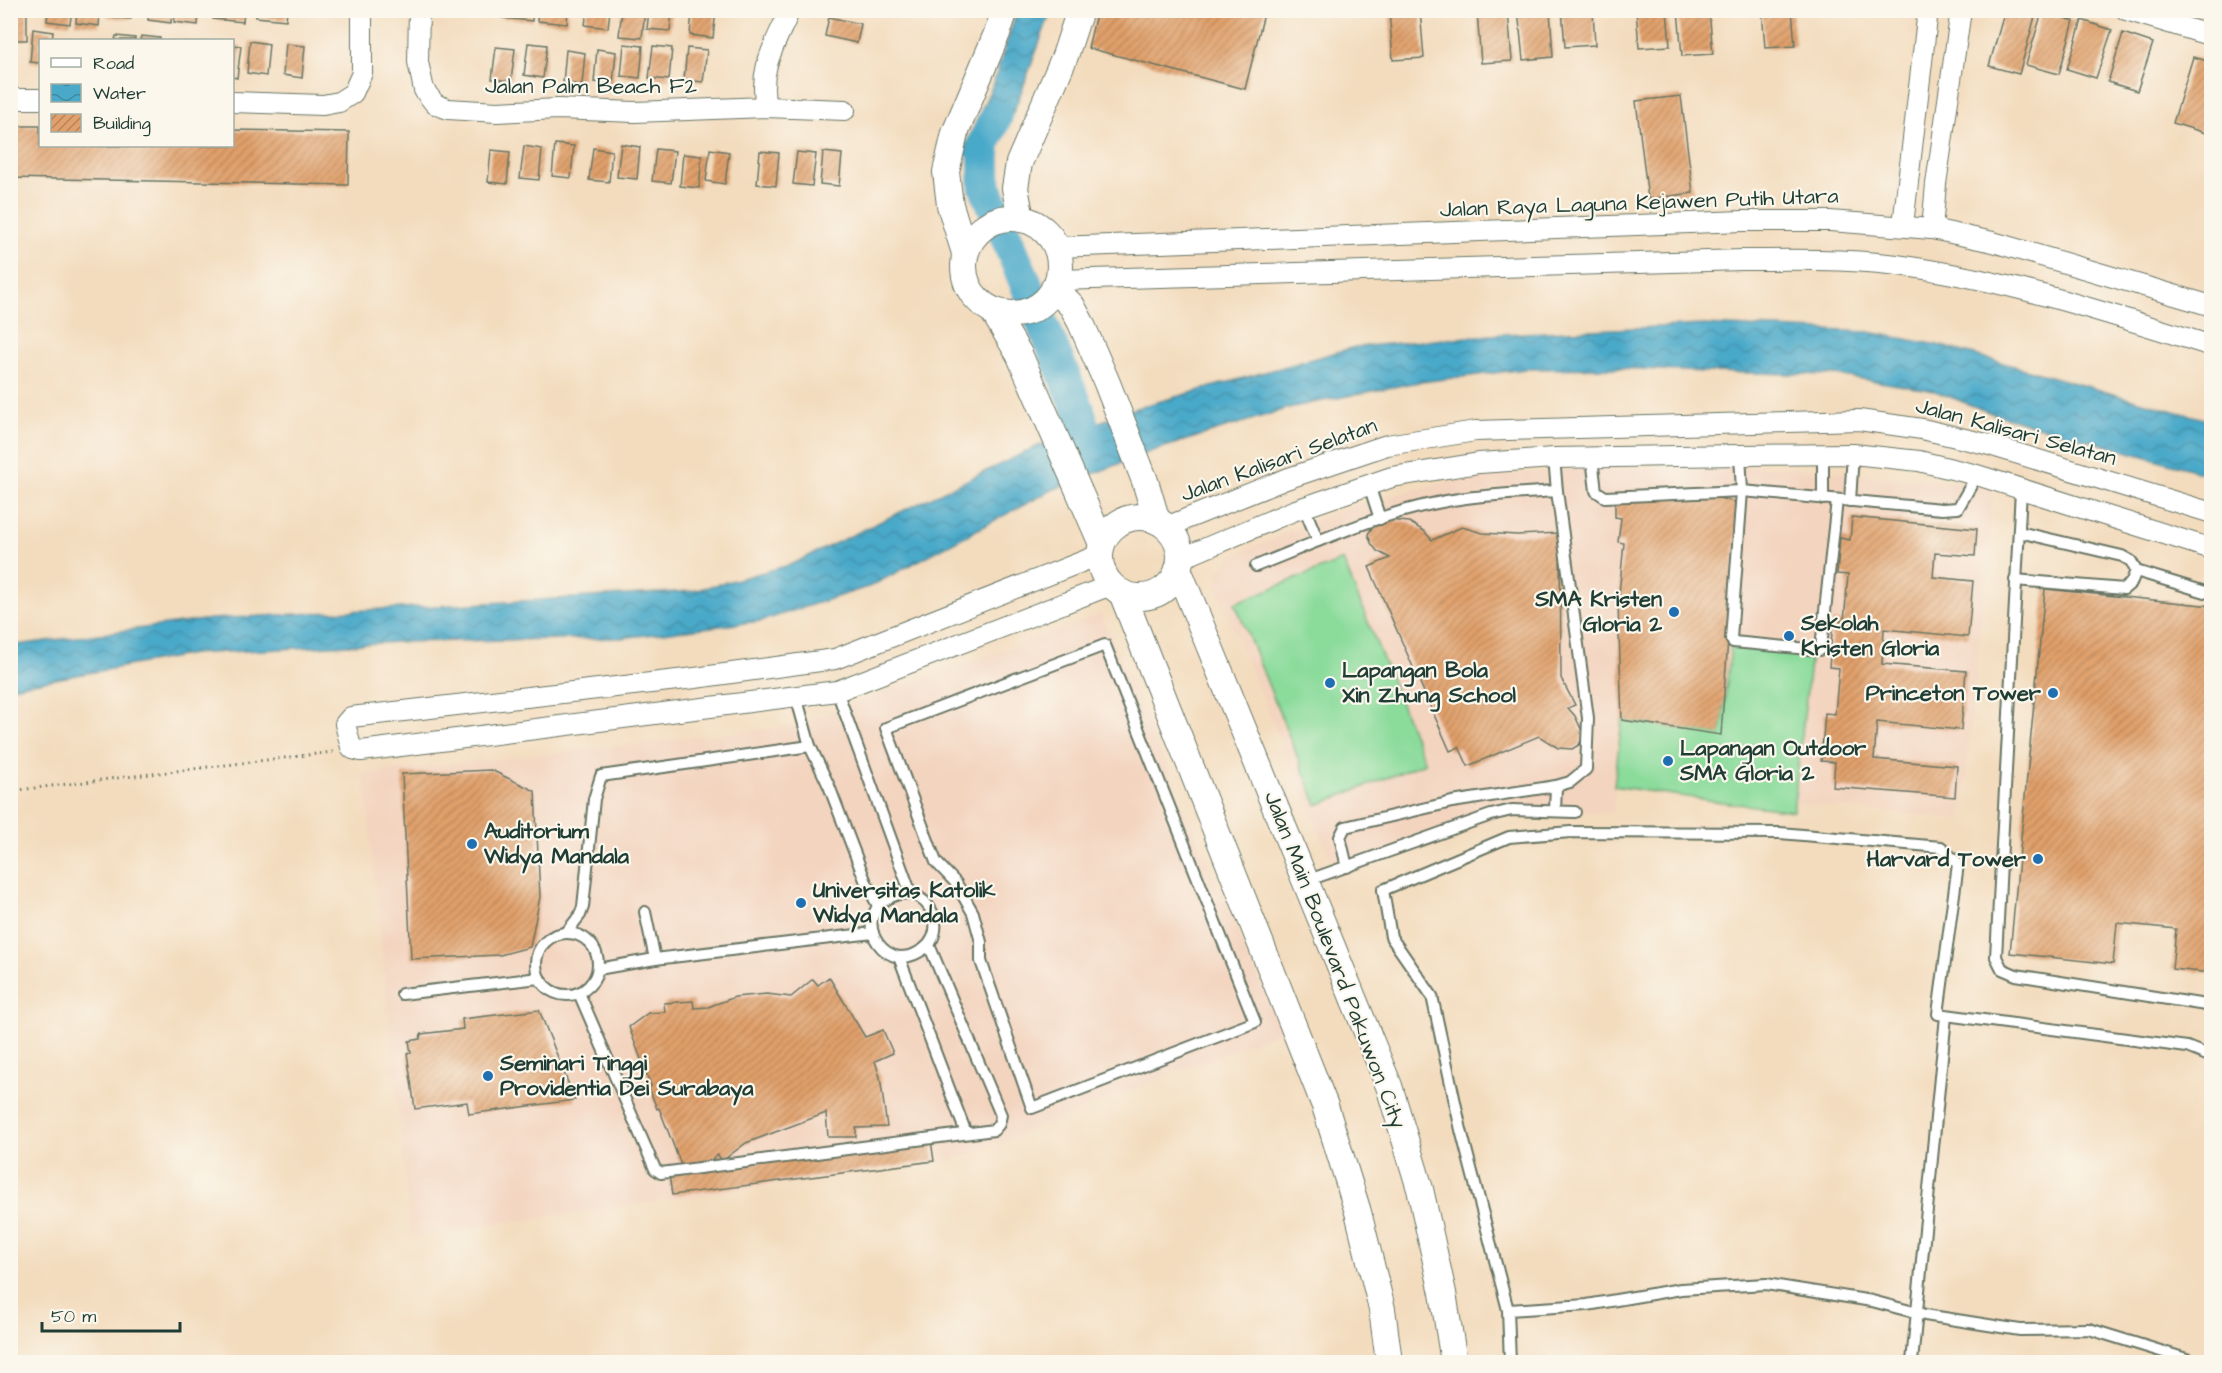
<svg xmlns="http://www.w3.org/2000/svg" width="2222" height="1373" viewBox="0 0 2222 1373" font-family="'Architects Daughter',sans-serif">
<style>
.built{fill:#f3d4bf}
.pitch{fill:#8bdb9b;stroke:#558c68;stroke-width:1.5}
.water{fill:url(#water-waves);stroke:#34737e;stroke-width:1.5}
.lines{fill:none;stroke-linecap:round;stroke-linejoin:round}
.river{stroke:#4aa9c9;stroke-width:33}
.building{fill:url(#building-hatch)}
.service-casing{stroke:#697564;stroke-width:14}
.minor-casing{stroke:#697564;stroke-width:22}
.tertiary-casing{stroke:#697564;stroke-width:28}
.path{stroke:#697564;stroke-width:3;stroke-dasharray:1.5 4.5;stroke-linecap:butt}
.service{stroke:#fff;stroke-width:10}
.minor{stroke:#fff;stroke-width:20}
.tertiary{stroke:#fff;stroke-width:26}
.poi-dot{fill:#1f6fb2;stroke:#fbf7ec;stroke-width:2}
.labels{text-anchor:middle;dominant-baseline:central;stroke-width:4.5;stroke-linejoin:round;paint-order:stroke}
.street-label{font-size:22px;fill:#1f3d34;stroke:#fbf7ec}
.poi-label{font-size:22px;font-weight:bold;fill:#1f3d34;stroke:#fbf7ec;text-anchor:start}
</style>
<defs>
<pattern id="water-waves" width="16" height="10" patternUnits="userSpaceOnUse" patternTransform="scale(1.5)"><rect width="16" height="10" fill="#4aa9c9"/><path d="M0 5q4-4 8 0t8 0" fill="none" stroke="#3d8ba4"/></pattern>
<pattern id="building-hatch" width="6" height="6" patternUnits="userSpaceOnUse" patternTransform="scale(1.5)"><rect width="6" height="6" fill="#e1a06b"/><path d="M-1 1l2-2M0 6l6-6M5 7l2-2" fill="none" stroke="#b68459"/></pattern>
</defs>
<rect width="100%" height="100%" fill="#fbf7ec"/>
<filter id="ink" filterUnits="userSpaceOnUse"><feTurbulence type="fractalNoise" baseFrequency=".0167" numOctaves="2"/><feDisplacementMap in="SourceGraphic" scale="12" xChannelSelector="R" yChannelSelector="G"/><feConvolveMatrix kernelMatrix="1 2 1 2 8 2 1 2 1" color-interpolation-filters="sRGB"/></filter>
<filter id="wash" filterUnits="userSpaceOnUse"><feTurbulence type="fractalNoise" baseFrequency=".008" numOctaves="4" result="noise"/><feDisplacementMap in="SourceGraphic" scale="24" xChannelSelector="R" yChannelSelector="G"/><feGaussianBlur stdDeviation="1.35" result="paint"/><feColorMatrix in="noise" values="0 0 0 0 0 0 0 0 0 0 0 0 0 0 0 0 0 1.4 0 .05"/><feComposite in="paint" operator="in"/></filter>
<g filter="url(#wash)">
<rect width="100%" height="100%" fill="#f3dcbe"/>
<g class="built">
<path d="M1779,467L1994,486L1962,819L1615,786L1613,813L1521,809L1338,877L1217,591L1219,570L1235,555L1344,508L1458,479L1583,468Z"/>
<path d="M1101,614L1281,1031L956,1159L411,1236L364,774L792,726Z"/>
</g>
<g class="pitch">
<path d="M1343,560L1425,763L1317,805L1235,603Z"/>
<path d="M1731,646L1811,655L1793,811L1714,801L1614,786L1622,720L1721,735Z"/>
</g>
<g class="water">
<path d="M1017,11H1051L1019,98L992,162L962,154L993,84Z"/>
<path d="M1704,325L1869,332L1942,346L2211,421V475L1991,413L1935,391L1837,375L1706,372L1619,368L1525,369L1413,383L1292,407L1152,451L1052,490L871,586L761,621L621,638L398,642L193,654L11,687L10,646L211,619L693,591L790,565L1036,447L1136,408L1355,347L1503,334Z"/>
</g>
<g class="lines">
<path class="river" d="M996,117L984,144L985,186L1079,411L1088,446"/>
</g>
<g id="blocks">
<g class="building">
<rect x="10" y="10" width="17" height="30"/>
<path d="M48,10H72L70,24L47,21Z"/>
<path d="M77,10H100L99,26L76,23Z"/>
<path d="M108,10H132L131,19L108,17Z"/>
<path d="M149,10H172L171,23L148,20Z"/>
<path d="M176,10H199L198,25L174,22Z"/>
<path d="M214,10H244L243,22L213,19Z"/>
<path d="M257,10H287L286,20L256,17Z"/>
<path d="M503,10H533L532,21L502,18Z"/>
<path d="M538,10H568L567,24L537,21Z"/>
<path d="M587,10H610L608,28L585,25Z"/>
<path d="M622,10H645L642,38L619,36Z"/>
<path d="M649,10H672L670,31L647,29Z"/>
<path d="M692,10H716L713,38L690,35Z"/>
<path d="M1097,10H1265L1245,89L1088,48Z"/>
<path d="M1389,10H1420L1424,58L1393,60Z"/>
<path d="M1500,10H1508L1512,61L1481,63L1477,12Z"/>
<path d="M1518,10H1550L1553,57L1523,60Z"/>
<path d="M1562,10H1593L1595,45L1565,47Z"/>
<path d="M1636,10H1667L1670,46L1639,48Z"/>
<path d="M1678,10H1709L1713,54L1682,56Z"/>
<path d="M1762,10H1792L1795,46L1765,48Z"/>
<path d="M2005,10H2027L2036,13L2019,74L1989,66Z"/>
<path d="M2042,12L2074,21L2059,74L2026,65Z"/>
<path d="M829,17L861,24L857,43L825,36Z"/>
<path d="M2082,20L2112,30L2096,78L2067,69Z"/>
<path d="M33,29L53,32L52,40H40V63L30,62Z"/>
<path d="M2123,33L2153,43L2137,91L2108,82Z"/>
<path d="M116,36L135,38V40H115Z"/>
<path d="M141,36L160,38V40H140Z"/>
<path d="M250,41L269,44L266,76L247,73Z"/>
<path d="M528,43L547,45L543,78L524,75Z"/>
<path d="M286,44L305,46L302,78L283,75Z"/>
<path d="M624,44L643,46L640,78L621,76Z"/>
<path d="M232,45L241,46L237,78L232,77Z"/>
<path d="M653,46L672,48L669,80L649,78Z"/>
<path d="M496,47L515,49L511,81L492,79Z"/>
<path d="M687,48L707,50L703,82L684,80Z"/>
<path d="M597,49L616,52L613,84L594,82Z"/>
<path d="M566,50L585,53L582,85L563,83Z"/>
<path d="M2193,57L2212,62V135L2173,123Z"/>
<path d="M1681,96L1693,193L1648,199L1636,101Z"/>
<path d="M10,126H40V146H232V130L349,132L348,185L10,178Z"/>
<path d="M555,144L574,146L571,178L552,176Z"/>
<path d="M621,144L640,147L637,179L617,177Z"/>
<path d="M524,146L542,149L539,180L520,178Z"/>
<path d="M593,148L612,151L609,182L589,180Z"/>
<path d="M656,149L675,151L671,183L652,181Z"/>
<path d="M710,149L729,152L725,184L706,181Z"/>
<path d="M491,150L510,152L507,184L488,182Z"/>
<path d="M760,151L779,153L776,186L757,184Z"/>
<path d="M797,152L816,154L812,186L793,184Z"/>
<path d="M823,152L842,154L839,186L820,184Z"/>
<path d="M683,154L702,156L699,188L680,186Z"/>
<path d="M1715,497L1738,503L1721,735L1622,720L1618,604L1624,543L1618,542L1621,518L1615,517V498Z"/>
<path d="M1852,517L1977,529L1975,556L1935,553L1933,577L1973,581L1968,637L1884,629L1882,664L1966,671L1961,730L1877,722L1874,759L1957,766L1955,797L1833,787L1835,762L1821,761L1825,713L1835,714L1839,668L1829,667L1833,621H1844L1848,575L1837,574L1840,538L1850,540Z"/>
<path d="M1388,520L1409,522L1424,531L1432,540L1462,527L1483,533L1517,535L1560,533L1561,678L1575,705L1568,708L1575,716L1582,731L1583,736L1579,745L1572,749L1558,748L1539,736L1468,766L1459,747L1450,751L1369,567L1390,558L1377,551L1371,543L1368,534L1373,526Z"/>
<path d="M2045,589L2212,606V973L2172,969L2176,929L2117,923L2113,964L2010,953Z"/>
<path d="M491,770L535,791L540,897L530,947L500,955L411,959L402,774Z"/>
<path d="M829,977L865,1037L883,1030L893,1053L875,1061L880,1077L887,1127L856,1128V1137H828L826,1113L746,1143L722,1161L718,1155L707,1163L683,1170L659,1108L657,1109L649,1088L651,1086L629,1027L648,1013L665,1012L664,1003L693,1001L694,1008L708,1007L735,997L767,994L791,997L813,979L818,985Z"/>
<path d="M539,1010L575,1100L469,1114L467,1102L415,1109L407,1053H411L409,1041L420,1039L421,1034L463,1029L462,1019Z"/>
<path d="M931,1140L934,1161L672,1195L669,1174Z"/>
</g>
</g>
</g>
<g filter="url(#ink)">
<use href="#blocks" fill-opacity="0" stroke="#697564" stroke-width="1.5"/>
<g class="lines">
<defs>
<g id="service">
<path d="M1740,455L1742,491L1731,639L1733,642L1819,650L1821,648L1837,500"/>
<path d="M1823,455V499"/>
<path d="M1554,458L1557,491"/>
<path d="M1592,458L1596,491L1605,497L1742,491L1942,509L1958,508L1977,475"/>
<path d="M1369,485L1380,519"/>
<path d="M2021,490L1996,957L2002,969L2016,975L2212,1006"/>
<path d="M1850,501L1853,454"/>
<path d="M1304,507L1318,541"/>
<path d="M2019,532L2122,556L2131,561L2136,571L2212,594"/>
<path d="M1256,566C1324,539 1393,507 1466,498C1496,494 1527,493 1557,491L1588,718L1586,769L1570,782L1556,786L1452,802L1345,827L1340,837L1347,867"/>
<path d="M2015,580L2124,589L2131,583L2136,571"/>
<path d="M1105,645L1255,1022L1032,1108L981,961V942L973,913L956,883L936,862L886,728Z"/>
<path d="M837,691L911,894"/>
<path d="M796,696L810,746L829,786L865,880L878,906C876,910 873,915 872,919C869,936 882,954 899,957C905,957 912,956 917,953C960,933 919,866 878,906"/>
<path d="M1555,811L1556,786"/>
<path d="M1306,881L1491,815L1512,810L1575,812"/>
<path d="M645,912L655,959"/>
<path d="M566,933L580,915L583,907L594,799L601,776L810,746"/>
<circle cx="567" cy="964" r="31"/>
<path d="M899,957L966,1133"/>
<path d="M598,969L655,959L873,933"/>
<path d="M579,993L655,1169L661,1173L994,1130L999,1124L1001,1115L929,945"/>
<path d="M402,994L539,978"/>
<path d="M1508,1310L1587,1305L1681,1289L1766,1284L1872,1301L1925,1315L2020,1330L2089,1329L2196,1362"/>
<path d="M1510,1362L1508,1310L1461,1130L1432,996L1391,937L1383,890L1509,837L1571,832L1780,833L1941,847L1958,864L1938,1014L2187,1047L2212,1057"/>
<path d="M1912,1362L1946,1016"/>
</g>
<g id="minor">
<path d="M419,10L418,62L424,90L435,104L448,109L497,112L558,109L635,112L766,107L845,110"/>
<path d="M2126,10L2212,36"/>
<path d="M10,99H40"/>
<path d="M232,102L323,105L339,102L353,93L362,73V10"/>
<path d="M766,107C758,68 775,45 790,10"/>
<path d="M1903,225L1928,10"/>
<path d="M1932,229L1936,184L1961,10"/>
<path d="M1057,247L1743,221H1830L1932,229L1993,242L2212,306"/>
<path d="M1058,280L1742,260C1798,260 1855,258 1911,267C2014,282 2113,315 2212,346"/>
<path d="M1166,527L1286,479L1387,445L1476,431L1859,420L1922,429L1986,444L2212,513"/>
<path d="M1099,555L835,659L695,678L351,717L345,724L351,747L353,749L361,751L837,691L1111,585"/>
<path d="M1180,559L1293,511L1392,477L1479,463L1554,458L1740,455L1853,454L1919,461L1977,475L2212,549"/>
</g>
<g id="tertiary">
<circle cx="1012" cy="266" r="48"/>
<path d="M1021,219L1015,188L1019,163L1065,56L1080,10"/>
<path d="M965,253L950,205L946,172L955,133L998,31L1005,10"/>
<path d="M1054,288L1072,306L1081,323L1107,383L1145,481L1157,521"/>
<path d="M993,311L1019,354L1102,544"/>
<circle cx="1140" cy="557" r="40"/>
<path d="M1178,569L1389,1086L1420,1189L1443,1293L1454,1362"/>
<path d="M1122,593L1325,1106L1358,1212L1382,1309L1389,1362"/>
</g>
</defs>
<use href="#service" class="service-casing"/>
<use href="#minor" class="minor-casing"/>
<use href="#tertiary" class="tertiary-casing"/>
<path class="path" d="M10,791L333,752"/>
<use href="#service" class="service"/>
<use href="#minor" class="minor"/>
<use href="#tertiary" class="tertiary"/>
</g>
</g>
<g class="poi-dot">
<circle cx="1674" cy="612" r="6"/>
<circle cx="1789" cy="636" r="6"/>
<circle cx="1330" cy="683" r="6"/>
<circle cx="2053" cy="693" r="6"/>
<circle cx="1668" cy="761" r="6"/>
<circle cx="472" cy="844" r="6"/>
<circle cx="2038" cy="859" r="6"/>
<circle cx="801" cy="903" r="6"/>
<circle cx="488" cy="1076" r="6"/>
</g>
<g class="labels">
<g class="street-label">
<text x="591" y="86">Jalan Palm Beach F2</text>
<text transform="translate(1639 203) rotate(-2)">Jalan Raya Laguna Kejawen Putih Utara</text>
<text transform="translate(2016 432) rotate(15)">Jalan Kalisari Selatan</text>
<text transform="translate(1279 460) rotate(-20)">Jalan Kalisari Selatan</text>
<text transform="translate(1335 960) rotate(69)">Jalan Main Boulevard Pakuwon City</text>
</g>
<g class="poi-label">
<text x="1662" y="599" text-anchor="end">SMA Kristen<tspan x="1662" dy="25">Gloria 2</tspan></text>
<text x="1801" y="623">Sekolah<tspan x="1801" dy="25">Kristen Gloria</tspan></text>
<text x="1342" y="670">Lapangan Bola<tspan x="1342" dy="25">Xin Zhung School</tspan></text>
<text x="2041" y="693" text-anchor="end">Princeton Tower</text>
<text x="1680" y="748">Lapangan Outdoor<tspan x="1680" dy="25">SMA Gloria 2</tspan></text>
<text x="484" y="831">Auditorium<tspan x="484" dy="25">Widya Mandala</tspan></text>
<text x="2026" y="859" text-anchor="end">Harvard Tower</text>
<text x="813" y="890">Universitas Katolik<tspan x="813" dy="25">Widya Mandala</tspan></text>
<text x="500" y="1063">Seminari Tinggi<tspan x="500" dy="25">Providentia Dei Surabaya</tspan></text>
</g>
</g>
<rect width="2222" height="1373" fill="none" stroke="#fbf7ec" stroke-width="36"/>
<rect x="39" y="39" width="195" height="108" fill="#fbf7ec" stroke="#a3ada2" stroke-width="1.5"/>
<rect x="51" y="58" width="30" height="9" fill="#ffffff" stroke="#a3ada2" stroke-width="1.5"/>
<text x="93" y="69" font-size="18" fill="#1f3d34">Road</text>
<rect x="51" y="84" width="30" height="18" fill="url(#water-waves)" stroke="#a3ada2" stroke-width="1.5"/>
<text x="93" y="99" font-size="18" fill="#1f3d34">Water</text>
<rect x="51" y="114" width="30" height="18" fill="url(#building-hatch)" stroke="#a3ada2" stroke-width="1.5"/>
<text x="93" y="129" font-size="18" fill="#1f3d34">Building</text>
<path d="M42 1322v9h138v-9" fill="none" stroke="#1f3d34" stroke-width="3"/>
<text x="51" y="1322" font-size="18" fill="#1f3d34" stroke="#fbf7ec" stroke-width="4.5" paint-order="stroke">50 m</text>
</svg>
